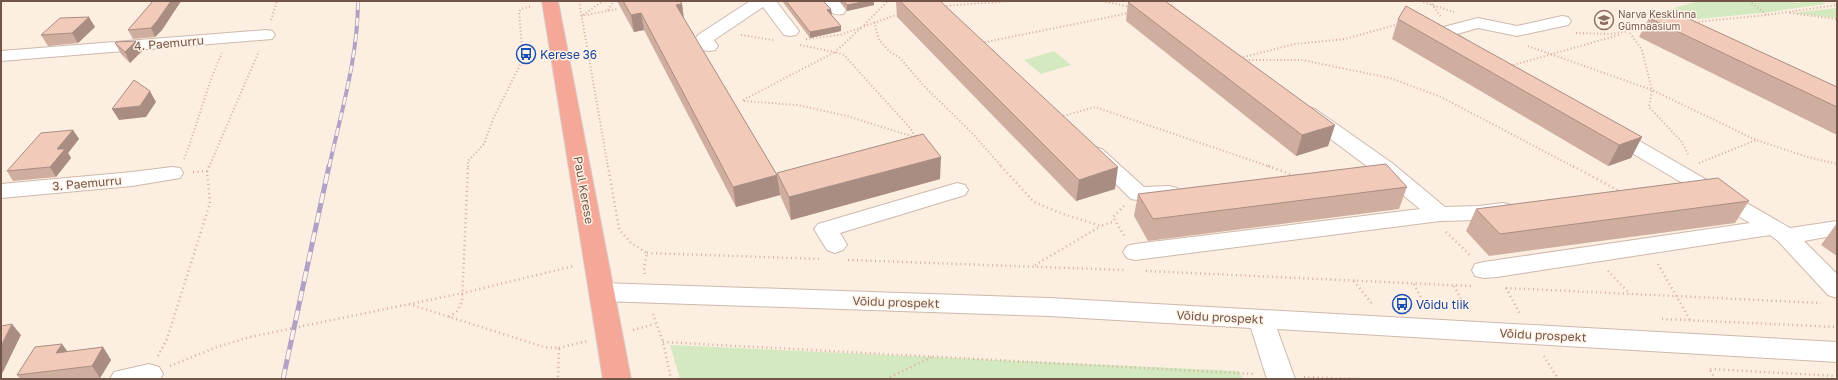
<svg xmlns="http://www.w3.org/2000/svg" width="1838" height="380" viewBox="0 0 1838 380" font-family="'Golos Text',sans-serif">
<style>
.green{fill:#d4e9c0}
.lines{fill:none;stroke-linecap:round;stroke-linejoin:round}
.minor-casing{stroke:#cfb8ab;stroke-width:2}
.highway-casing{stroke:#d8cfcc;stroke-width:2}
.path-far1{stroke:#d6ad9c;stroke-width:2;stroke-dasharray:1 2.5;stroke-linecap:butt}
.path{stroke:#d6ad9c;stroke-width:2.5;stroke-dasharray:1 3.5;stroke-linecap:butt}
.minor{fill:#fff;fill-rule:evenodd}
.highway{fill:#f6a898;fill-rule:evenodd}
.rail-far1-casing{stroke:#b1a1c5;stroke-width:4}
.rail-casing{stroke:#b1a1c5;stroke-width:5}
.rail-far1{stroke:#fff3e7;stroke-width:2.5;stroke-dasharray:8;stroke-linecap:butt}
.rail{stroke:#fff3e7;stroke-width:3.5;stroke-dasharray:10;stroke-linecap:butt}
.wall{fill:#cfae9f}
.shaded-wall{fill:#a98d82}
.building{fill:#f1cab9;stroke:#a98d82}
.labels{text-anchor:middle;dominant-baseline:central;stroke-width:3;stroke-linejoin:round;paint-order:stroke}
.far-education-label{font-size:10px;fill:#785e54;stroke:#fff3e7;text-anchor:start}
.street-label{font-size:12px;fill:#735448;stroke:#fff3e7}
.transit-label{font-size:12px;fill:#164399;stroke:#fff3e7;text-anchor:start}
</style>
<rect width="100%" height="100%" fill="#fcefe1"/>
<g class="green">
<path d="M1697,1H1792L1797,3C1807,0 1817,0 1826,4L1770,12L1689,20L1668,10Z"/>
<path d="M1837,8V18L1792,13Z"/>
<path d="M1054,51L1071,65L1041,74L1024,60Z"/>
<path d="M670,345L1239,371L1243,379H680Z"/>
</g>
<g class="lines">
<defs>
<g id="minor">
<path d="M750,1H776L799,31L796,35L790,36L784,35L763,7L714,40L718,46L715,50L709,51L703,50L695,39L698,35Z"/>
<path d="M822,1H839L846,10L843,14C831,16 828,10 822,1Z"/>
<path d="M1562,16L1568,17L1571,21L1568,25L1517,36L1478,28L1457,34L1466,40L1469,44L1466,48C1455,51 1440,43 1433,33L1436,29L1478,18L1517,26Z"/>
<path d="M266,30L272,31L275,35L272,39L1,61V51Z"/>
<path d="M1308,107L1315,109L1392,163L1445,207L1479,206L1503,203L1511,205L1514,210L1511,215L1479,220L1440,221L1135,260L1127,258L1123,252L1127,246L1135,244L1420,209L1376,173L1301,117L1298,113L1301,109Z"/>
<path d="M1610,126L1617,128L1790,228L1837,221V235L1804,241L1837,274V298L1828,295L1778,241L1770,235L1497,277L1484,278L1475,276L1472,270L1475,264L1484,262L1750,223L1603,136L1600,132L1603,128Z"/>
<path d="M1095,147L1102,149L1144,187L1169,186L1177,188L1180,193L1177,198C1163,201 1145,202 1131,199L1085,153L1088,149Z"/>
<path d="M172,167L180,168L183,173L180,178L132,186L1,198V184L132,172Z"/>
<path d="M957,183L965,185L968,190L965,195L840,233L847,245L843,250L835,253L827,250L814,229L818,224Z"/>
<path d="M602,283L1049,298L1837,342V362L1277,329L1295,379H1267L1251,328L1049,316L602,301L593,298L590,292L593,286Z"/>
<path d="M149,364L159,367L163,374L160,379H110L114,372Z"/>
</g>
<path id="highway" d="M542,1H558L631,379H603Z"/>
</defs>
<use href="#minor" class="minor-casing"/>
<use href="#highway" class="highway-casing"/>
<g class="path-far1">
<path d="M579,1L608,167"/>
<path d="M1102,1L1131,7"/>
<path d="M1173,1L1172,5L1177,10"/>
<path d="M1420,1L1454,12"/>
<path d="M1430,1L1441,17"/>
<path d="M1749,1L1767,15"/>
<path d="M1792,1H1794"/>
<path d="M943,6L1011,1"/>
<path d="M608,10L614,1"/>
<path d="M1790,13L1837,19"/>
<path d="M583,15L603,1"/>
<path d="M581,16L617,9"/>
<path d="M271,20L277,1"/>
<path d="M874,22L879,40L889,51L900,58L923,85L972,133L1002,167"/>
<path d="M1695,22L1767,15L1837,5"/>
<path d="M864,25L888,1"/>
<path d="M1576,33L1610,34L1644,29"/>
<path d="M1630,33L1642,50L1652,90L1649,107L1682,142L1689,156"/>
<path d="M741,35L773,40"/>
<path d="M806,39L840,35L899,14"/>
<path d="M981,43L1129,13"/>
<path d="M800,45L835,52L861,28"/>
<path d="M1528,46L1652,90L1756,140L1808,157L1837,164"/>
<path d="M1240,58L1295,44L1345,39L1399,24"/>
<path d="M1242,60H1302L1390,78L1441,97L1574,167"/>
<path d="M1510,66L1619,35"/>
<path d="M743,100L835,52L844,55L910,128L917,139"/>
<path d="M744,101L797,105L847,116L914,137"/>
<path d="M1060,117L1095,107L1271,167"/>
<path d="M184,159C198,124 206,87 222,53"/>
<path d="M1699,163L1756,140"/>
<path d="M209,167L259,51"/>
<path d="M468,167V161L484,144L493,119L523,59L519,12L521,9L532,6"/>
</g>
<g class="path">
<path d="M608,166L619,229L631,243L647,253L644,268L645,274"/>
<path d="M1001,166L1034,202L1063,214L1101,226L1115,221"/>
<path d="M1268,166L1296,176"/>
<path d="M1573,166L1621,192"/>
<path d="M193,172L207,171L209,166"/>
<path d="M1124,206L1113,217L1125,237"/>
<path d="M1446,232L1470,255"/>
<path d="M647,253L822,259"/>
<path d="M848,260L1125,270"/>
<path d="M1658,264L1690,320"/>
<path d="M1035,265L1101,226"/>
<path d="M1146,271L1471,286"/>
<path d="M1608,271L1630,294"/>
<path d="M1354,281L1373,305"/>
<path d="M1414,284L1426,308"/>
<path d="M1454,286L1467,310"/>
<path d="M1506,288L1821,303"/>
<path d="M1506,288L1520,314"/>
<path d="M409,304L544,347L559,348L558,379"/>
<path d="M653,314L663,342L671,379"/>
<path d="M449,317L457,311L462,302L468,166"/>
<path d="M1662,319L1837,327"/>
<path d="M633,330L655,324"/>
<path d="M663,342L1255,374"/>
<path d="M559,348L587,341"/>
<path d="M158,356L167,339L210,203L207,171"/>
<path d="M1544,356L1558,379"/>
<path d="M170,366L217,347L250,337L463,293L574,266"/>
<path d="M1304,377L1360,379"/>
<path d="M886,379L932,357"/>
<path d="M1716,379L1709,369L1837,376"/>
</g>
<use href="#minor" class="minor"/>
<use href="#highway" class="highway"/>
<defs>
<path id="rail-far1" d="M329,167C341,113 358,57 358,1"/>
<path id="rail" d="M283,379L329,166"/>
</defs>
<use href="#rail-far1" class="rail-far1-casing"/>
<use href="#rail" class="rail-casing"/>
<use href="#rail-far1" class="rail-far1"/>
<use href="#rail" class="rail"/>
</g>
<g class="wall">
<path d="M153,1H181L162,30L155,37L133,39L128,30Z"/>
<path d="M617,1H680L682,4L684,19L777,175V173L940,179L791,220L780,195L736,207L644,30L634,32Z"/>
<path d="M782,1H824L831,14L841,26V31L810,38Z"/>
<path d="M840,1H874V5L847,11Z"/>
<path d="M896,1H940L1115,189L1076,201L897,17Z"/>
<path d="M1128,2L1335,125L1328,146L1296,156L1126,21Z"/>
<path d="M1649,18L1837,87V135L1639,37Z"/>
<path d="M1398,19L1642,137L1631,158L1608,166L1392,39Z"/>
<path d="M95,27L78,43L48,46L41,35Z"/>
<path d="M115,43L142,51L130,63L121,54Z"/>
<path d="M73,130L79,139L68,153L71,158L56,177L13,181L7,171Z"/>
<path d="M1407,187L1399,209L1148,241L1134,216L1138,194Z"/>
<path d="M1749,201L1735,223L1489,256L1466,231L1476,209Z"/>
<path d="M1837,223V256L1821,245Z"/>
<path d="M103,347L111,360L100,378L95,379H20L17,375L68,352Z"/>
</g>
<g class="shaded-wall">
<path d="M171,1H181L162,30L155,37L151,28Z"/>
<path d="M867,1H874V5L847,11V5Z"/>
<path d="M682,4L684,21L676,5Z"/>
<path d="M831,9L832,14L828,15L827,10Z"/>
<path d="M641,13L644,30L634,32L631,15Z"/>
<path d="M89,17L95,27L78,43L72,33Z"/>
<path d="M841,26V31L810,38V32Z"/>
<path d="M136,41L142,51L130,63L125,52Z"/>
<path d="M150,91L156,102L146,117L119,120L112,109Z"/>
<path d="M1335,125L1328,146L1296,156L1302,135Z"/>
<path d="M73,130L79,139L68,153L71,158L56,177L50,167L57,149Z"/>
<path d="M1642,137L1631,158L1608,166L1619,145Z"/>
<path d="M941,157L940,179L791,220L789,197Z"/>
<path d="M1118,167L1115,189L1076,201L1079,180Z"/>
<path d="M777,175L780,195L736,207L733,187Z"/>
<path d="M12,324L21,335L1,376V346Z"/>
<path d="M62,344L71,356L56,353Z"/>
<path d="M103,347L111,360L100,378L92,366Z"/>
</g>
<g class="building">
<path d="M153,1H171L157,21L151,28L128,30Z"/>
<path d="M623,1H680L682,4L676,5L777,175L733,187L641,13L631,15Z"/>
<path d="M786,1H824L825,3L831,9L827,10L841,26L810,32Z"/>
<path d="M844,1H867L847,5Z"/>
<path d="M900,1H940L1118,167L1079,180Z"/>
<path d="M1132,1H1165L1335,125L1302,135L1128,2Z"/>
<path d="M1406,6L1642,137L1619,145L1398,19Z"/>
<path d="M1672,11L1837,87V107L1649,18Z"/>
<path d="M89,17L72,33L41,35L60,18Z"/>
<path d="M136,41L125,52L115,43L116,42Z"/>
<path d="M134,80L150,91L140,106L112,109Z"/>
<path d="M73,130L57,149H65L50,167L7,171L41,133Z"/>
<path d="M923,134L941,157L789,197L777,173Z"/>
<path d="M1386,164L1407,187L1153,219L1138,194Z"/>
<path d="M1718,178L1749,201L1500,234L1476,209Z"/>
<path d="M12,324L1,346V326Z"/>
<path d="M62,344L56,353L103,347L92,366L17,375L35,347Z"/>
</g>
<defs>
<symbol id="school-ring" viewBox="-11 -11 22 22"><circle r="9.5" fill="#fff3e7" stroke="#8d6e63" stroke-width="1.5"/><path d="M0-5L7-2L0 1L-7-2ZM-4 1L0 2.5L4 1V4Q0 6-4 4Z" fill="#8d6e63"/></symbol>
<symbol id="bus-ring" viewBox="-11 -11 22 22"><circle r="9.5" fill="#fff3e7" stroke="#1a4fb4" stroke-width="1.5"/><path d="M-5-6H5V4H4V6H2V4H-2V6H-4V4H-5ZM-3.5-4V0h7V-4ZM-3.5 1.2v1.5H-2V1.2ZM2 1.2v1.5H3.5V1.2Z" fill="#1a4fb4"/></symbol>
</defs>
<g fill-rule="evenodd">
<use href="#school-ring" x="1593" y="9" width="22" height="22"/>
<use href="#bus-ring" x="515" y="43" width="22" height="22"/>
<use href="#bus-ring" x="1391" y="293" width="22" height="22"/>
</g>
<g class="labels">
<g class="far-education-label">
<text x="1618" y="14">Narva Kesklinna<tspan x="1618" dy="12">Gümnaasium</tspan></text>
</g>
<g class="street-label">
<text transform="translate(169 43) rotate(-5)">4. Paemurru</text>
<text transform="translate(87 183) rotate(-5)">3. Paemurru</text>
<text transform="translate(584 190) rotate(80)">Paul Kerese</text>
<text transform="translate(896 302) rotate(2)">Võidu prospekt</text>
<text transform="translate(1220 317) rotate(3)">Võidu prospekt</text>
<text transform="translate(1543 335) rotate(3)">Võidu prospekt</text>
</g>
<g class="transit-label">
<text x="540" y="54">Kerese 36</text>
<text x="1416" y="304">Võidu tiik</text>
</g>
</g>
<rect width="1838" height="380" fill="none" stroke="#735448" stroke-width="4"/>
</svg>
